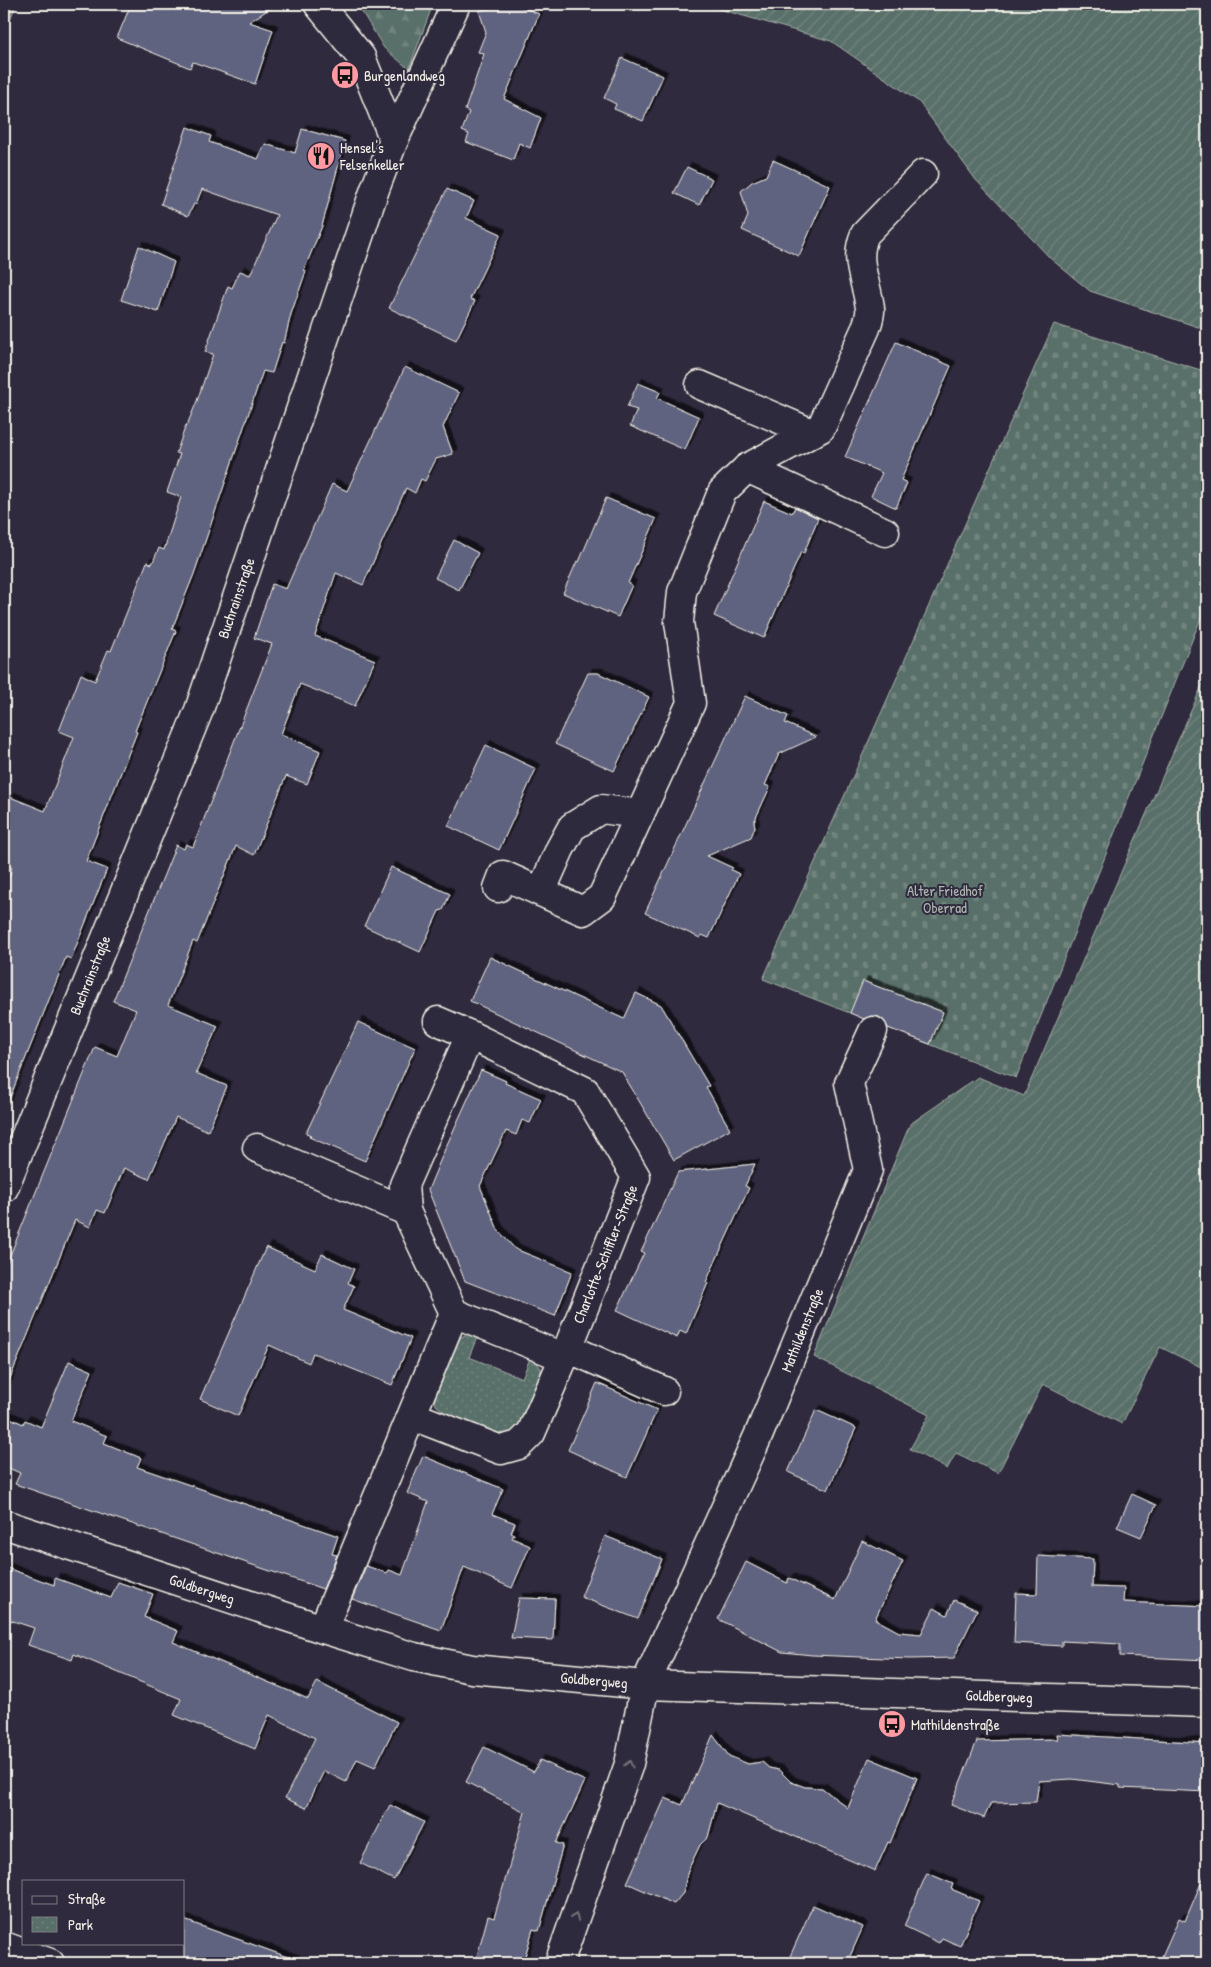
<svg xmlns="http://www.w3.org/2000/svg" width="1211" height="1967" viewBox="0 0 1211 1967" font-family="'Patrick Hand',sans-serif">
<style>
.forest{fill:url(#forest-firs);stroke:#a6b0a8}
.cemetery{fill:url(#cemetery-stones);stroke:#a6b0a8}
.park{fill:url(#park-dots);stroke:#a6b0a8}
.garden{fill:url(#garden-furrows);stroke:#a6b0a8}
.building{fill:#5e637f;stroke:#f4f1e8;filter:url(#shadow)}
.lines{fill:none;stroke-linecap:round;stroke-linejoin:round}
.street-casing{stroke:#f4f1e8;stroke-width:31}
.street{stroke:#2f2a3d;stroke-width:28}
.oneway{stroke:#747079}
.labels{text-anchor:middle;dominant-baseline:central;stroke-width:4;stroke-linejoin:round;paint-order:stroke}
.poi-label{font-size:15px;fill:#f4f1e8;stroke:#2f2a3d;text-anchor:start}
.street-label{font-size:15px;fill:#f4f1e8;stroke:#2f2a3d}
.park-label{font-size:15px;fill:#aeb6af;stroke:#2f2a3d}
</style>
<defs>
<pattern id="forest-firs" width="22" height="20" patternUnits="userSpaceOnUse" patternTransform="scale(1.25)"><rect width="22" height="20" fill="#596f69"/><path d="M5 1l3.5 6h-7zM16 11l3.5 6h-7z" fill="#71847e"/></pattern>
<pattern id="cemetery-stones" width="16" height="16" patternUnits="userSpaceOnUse" patternTransform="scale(1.25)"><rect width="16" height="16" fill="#596f69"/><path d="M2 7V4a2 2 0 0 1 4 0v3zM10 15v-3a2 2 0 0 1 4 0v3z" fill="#71847e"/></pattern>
<pattern id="park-dots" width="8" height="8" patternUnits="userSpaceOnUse" patternTransform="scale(1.25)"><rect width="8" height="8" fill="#596f69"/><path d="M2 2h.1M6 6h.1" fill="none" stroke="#71847e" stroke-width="1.8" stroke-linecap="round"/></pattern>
<pattern id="garden-furrows" width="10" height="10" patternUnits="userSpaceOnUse" patternTransform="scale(1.25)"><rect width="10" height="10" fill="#596f69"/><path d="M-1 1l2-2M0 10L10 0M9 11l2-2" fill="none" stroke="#71847e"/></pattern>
<filter id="shadow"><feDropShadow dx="4.5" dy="-4.5" stdDeviation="0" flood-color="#0009"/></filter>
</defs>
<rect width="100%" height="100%" fill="#2f2a3d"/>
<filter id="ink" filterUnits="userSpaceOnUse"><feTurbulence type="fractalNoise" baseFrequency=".02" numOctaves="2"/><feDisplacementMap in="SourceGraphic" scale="10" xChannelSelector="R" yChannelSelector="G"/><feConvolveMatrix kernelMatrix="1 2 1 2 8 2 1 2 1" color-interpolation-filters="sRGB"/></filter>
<g filter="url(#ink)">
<path class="forest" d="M357,4H433L409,69L384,48Z"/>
<path class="cemetery" d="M1054,324L1207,372V603L1016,1078L763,979Z"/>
<path class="park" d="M471,1334L478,1335L469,1357L522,1378L531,1356L541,1368V1378L520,1426L513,1434L501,1437L446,1414L436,1405L434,1396L456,1340L465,1335Z"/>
<g class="garden">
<path d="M4,4H16L4,36Z"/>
<path d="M702,4H1207V330L1090,291L1051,259L976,180L919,102L831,41Z"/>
<path d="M1207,674V1370L1160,1347L1122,1424L1043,1384L998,1473L956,1453L947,1469L910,1449L929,1415L814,1357L910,1124L978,1077L1024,1096Z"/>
</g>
<g class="building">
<path d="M131,4H277L249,22L273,30L255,84L193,62L190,68L117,38Z"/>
<path d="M505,4H515L539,14L504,99L541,118L530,148L519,143L513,160L466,142L469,134L462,131L469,112L465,110L484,54L478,52L486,32L479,11Z"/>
<path d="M622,58L663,76L643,121L614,109L616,104L604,98Z"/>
<path d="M187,127L211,136L209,142L258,159L265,144L295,153L302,129L345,141L322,226L304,270L306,271L291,314L284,343L282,342L272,373L263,371L194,574L172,629L176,631L135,731L137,732L86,861L107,869L71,959L66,957L5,1110L4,891L12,868L4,864V810L10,797L45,811L74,737L59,731L81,674L95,681L108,650L111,651L147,562L152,564L159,548L164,550L181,497L167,492L180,454L176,453L186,425H187L197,401L213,354L205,352L228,286L232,288L240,271L250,275L277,215L202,189L196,204H194L188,216L161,204Z"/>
<path d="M773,160L830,186L799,256L742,230L748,216L741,191L752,182L766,176Z"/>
<path d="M687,167L712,179L699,205L674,193Z"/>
<path d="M447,189L474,201L466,218L501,234L470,299L475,301L456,340L389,308Z"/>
<path d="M139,246L174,262L158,312L121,300Z"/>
<path d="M896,342L951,366L901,480L907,483L896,508L871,496L882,473L845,457Z"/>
<path d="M405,367L459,393L443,427L453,454L436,459L425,481L421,479L415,493L406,488L363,585L336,573L315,636L375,660L355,706L300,684L281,734L320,751L307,784L286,776L254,855L236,846L197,943L193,941L168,1005L218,1026L196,1073L227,1086L208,1131L176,1117L149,1179L124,1168L105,1213L97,1210L90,1227L75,1220L4,1393V1270L95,1047L117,1056L136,1010L113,1001L176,845L184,849L186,844L193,847L272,644L254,638L272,584L286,589L332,484L347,491Z"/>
<path d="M638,383L660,392L657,398L699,417L685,450L630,426L637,410L627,407Z"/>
<path d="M606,498L656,519L628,583L632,585L618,617L563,593L577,561L579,562Z"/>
<path d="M764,501L792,513L795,507L818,518L804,553L801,552L764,638L714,616Z"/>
<path d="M454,540L478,553L459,590L435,578Z"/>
<path d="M588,673H598L649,697L614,771L555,744Z"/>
<path d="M745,696L788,716L785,723L816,737L779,754L765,785L770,787L754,822L755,827L751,837L707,856L733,868L731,870L739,874L709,938L702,935L700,938L645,913Z"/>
<path d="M486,745L536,769L499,850L448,826Z"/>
<path d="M391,867L450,894L443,910L439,911L420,952L364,926Z"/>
<path d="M490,957L624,1019L636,993L661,1005L709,1086L706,1087L730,1129L674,1160L622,1072L470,1001Z"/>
<path d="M863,981L943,1012L930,1044L888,1028L885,1022L879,1017L871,1016L864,1019L850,1013Z"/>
<path d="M358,1022L415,1048L365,1161L309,1137L311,1135L306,1133Z"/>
<path d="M481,1070L506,1081L505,1083L541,1099L530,1123L522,1120L516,1135L506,1131L480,1186L498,1230L515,1249L572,1272L555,1316L465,1281L428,1190L445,1149Z"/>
<path d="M755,1164L745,1186L749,1188L706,1282L708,1283L686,1334L680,1331L677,1338L617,1310L644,1253L641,1252L660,1211L678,1172Z"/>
<path d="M266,1247L315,1269L322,1254L354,1269L348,1283L354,1286L343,1310L411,1338L392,1385L313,1353L309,1363L269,1345L238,1416L200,1399Z"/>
<path d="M69,1361L92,1371L71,1421L107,1436L104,1443L141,1458L137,1467L338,1536L332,1554L337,1555L323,1589L15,1484L20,1473L4,1466V1415L23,1424L25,1420L41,1427Z"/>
<path d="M597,1383L657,1410L627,1477L568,1450Z"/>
<path d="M816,1410L856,1428L828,1490L788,1472Z"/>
<path d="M423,1456L503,1489L492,1514L515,1523L511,1533L514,1534L512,1538L530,1546L512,1588L464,1567L441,1630L352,1599L366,1566L387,1573L389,1570L402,1575L428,1502L407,1493Z"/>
<path d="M1132,1494L1156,1505L1141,1537L1117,1527Z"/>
<path d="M605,1536L662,1559L638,1619L581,1597Z"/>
<path d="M862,1541L903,1561L875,1619L899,1632L921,1634L934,1608L947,1615L954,1600L977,1610L954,1658L909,1659L812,1655L782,1652L718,1619L746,1562L787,1583L789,1578L835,1600Z"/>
<path d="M1038,1556L1093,1559L1092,1587L1124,1588L1123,1602L1207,1606V1660L1120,1656V1644L1062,1641V1646L1014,1643L1016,1593L1037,1594Z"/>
<path d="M4,1567L54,1585L55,1578L111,1598L118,1582L153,1594L144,1617L178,1631L173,1642L308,1699L317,1682L397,1722L375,1767L357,1759L346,1782L324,1771L306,1808L285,1798L315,1738L269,1715L255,1749L174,1715L181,1699L74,1654L72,1660L28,1645L34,1628L4,1618Z"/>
<path d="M519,1598L555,1599L553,1640L511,1638Z"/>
<path d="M1057,1734L1207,1743V1792L1120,1788V1785L1072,1779L1039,1781L1036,1802L991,1803L984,1818L951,1805L977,1741L1058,1739Z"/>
<path d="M713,1735L729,1756L748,1764L762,1762L769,1768L779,1770L791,1782L805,1787L822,1788L848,1808L869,1758L917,1778L890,1843L888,1842L875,1871L717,1803L708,1837L700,1845L688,1870L683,1893L674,1904L627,1883L665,1798L682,1805Z"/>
<path d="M484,1747L534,1772L540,1760L585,1781L556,1843L563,1845L539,1931L533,1929L523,1963H475L488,1916L494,1918L525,1812L466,1782Z"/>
<path d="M390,1805L424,1822L394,1880L360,1863Z"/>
<path d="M1207,1869V1963H1159L1179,1918L1185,1921Z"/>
<path d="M927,1873L953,1884L951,1889L979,1901L960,1946L942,1938L939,1943L904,1926Z"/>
<path d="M813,1905L863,1927L847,1963H787Z"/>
<path d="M184,1920L296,1960L295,1963H184Z"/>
</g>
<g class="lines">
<defs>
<g id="street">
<path d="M318,4L361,57L394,140"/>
<path d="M700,385L812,433"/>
<path d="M747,468L885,532"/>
<path d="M498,888L503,875L583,911L602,897L691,703L679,622L682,592L722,492L747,468L821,428L866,328C868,322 871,314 870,308C867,281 853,261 865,234L923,174"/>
<path d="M541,892L560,849L572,827L601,809L640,814"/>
<path d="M257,1148L406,1211L454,1313L563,1357"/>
<path d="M4,1188L199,710L375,189L394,140L456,4"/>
<path d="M406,1211L404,1185L470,1035L438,1021"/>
<path d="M568,1348L664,1391"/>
<path d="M413,1416L501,1450L519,1445L531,1433L568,1348L636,1177L585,1091L470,1035"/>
<path d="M4,1524L323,1629L414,1657L472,1669L645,1685L1207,1703"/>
<path d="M323,1629L454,1313"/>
<path d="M4,1946L50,1963"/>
<path d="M559,1963L629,1764L645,1685L759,1434L868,1170L849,1083L873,1031"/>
</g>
</defs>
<use href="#street" class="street-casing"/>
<use href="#street" class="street"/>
</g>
<defs><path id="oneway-chevron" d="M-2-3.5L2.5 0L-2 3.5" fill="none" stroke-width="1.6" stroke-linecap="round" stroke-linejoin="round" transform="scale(1.25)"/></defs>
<g class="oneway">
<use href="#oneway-chevron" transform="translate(629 1764) rotate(-75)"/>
<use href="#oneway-chevron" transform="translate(575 1917) rotate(-70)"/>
</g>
</g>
<defs>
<symbol id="bus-disc" viewBox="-11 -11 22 22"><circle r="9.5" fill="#ff9aa2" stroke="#2f2a3d"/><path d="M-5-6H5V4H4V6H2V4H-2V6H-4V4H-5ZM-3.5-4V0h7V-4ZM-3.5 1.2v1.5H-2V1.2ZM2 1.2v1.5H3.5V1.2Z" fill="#111"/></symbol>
<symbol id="restaurant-disc" viewBox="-11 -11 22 22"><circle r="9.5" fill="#ff9aa2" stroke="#2f2a3d"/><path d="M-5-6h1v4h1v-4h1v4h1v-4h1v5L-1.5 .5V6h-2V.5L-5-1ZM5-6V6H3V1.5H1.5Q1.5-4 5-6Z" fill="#111"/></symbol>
</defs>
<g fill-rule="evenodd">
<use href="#bus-disc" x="329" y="59" width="32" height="32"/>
<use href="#restaurant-disc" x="305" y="140" width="32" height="32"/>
<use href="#bus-disc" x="876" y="1708" width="32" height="32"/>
</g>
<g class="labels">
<g class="poi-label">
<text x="364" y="75">Burgenlandweg</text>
<text x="340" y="147">Hensel's<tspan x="340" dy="17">Felsenkeller</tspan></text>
<text x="911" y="1724">Mathildenstraße</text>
</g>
<g class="street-label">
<text transform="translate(236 598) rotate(-71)">Buchrainstraße</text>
<text transform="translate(90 975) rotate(-68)">Buchrainstraße</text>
<text transform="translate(605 1254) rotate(-68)">Charlotte-Schiffler-Straße</text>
<text transform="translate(802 1330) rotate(-68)">Mathildenstraße</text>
<text transform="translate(202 1589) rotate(18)">Goldbergweg</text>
<text transform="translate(594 1680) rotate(5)">Goldbergweg</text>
<text transform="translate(999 1696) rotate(2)">Goldbergweg</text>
</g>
<g class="park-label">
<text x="945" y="890">Alter Friedhof<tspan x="945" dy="17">Oberrad</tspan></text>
</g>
</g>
<rect width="1211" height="1967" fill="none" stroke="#2f2a3d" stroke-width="20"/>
<rect x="10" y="10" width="1191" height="1947" fill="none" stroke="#f4f1e8" stroke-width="2" filter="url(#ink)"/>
<rect x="22" y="1880" width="162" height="65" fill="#2f2a3d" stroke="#7e7a81"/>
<rect x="32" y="1896" width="25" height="8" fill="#2f2a3d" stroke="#7e7a81"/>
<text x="68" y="1904" font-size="15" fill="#f4f1e8">Straße</text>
<rect x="32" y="1917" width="25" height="15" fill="url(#park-dots)" stroke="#7e7a81"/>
<text x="68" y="1930" font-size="15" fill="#f4f1e8">Park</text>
</svg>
